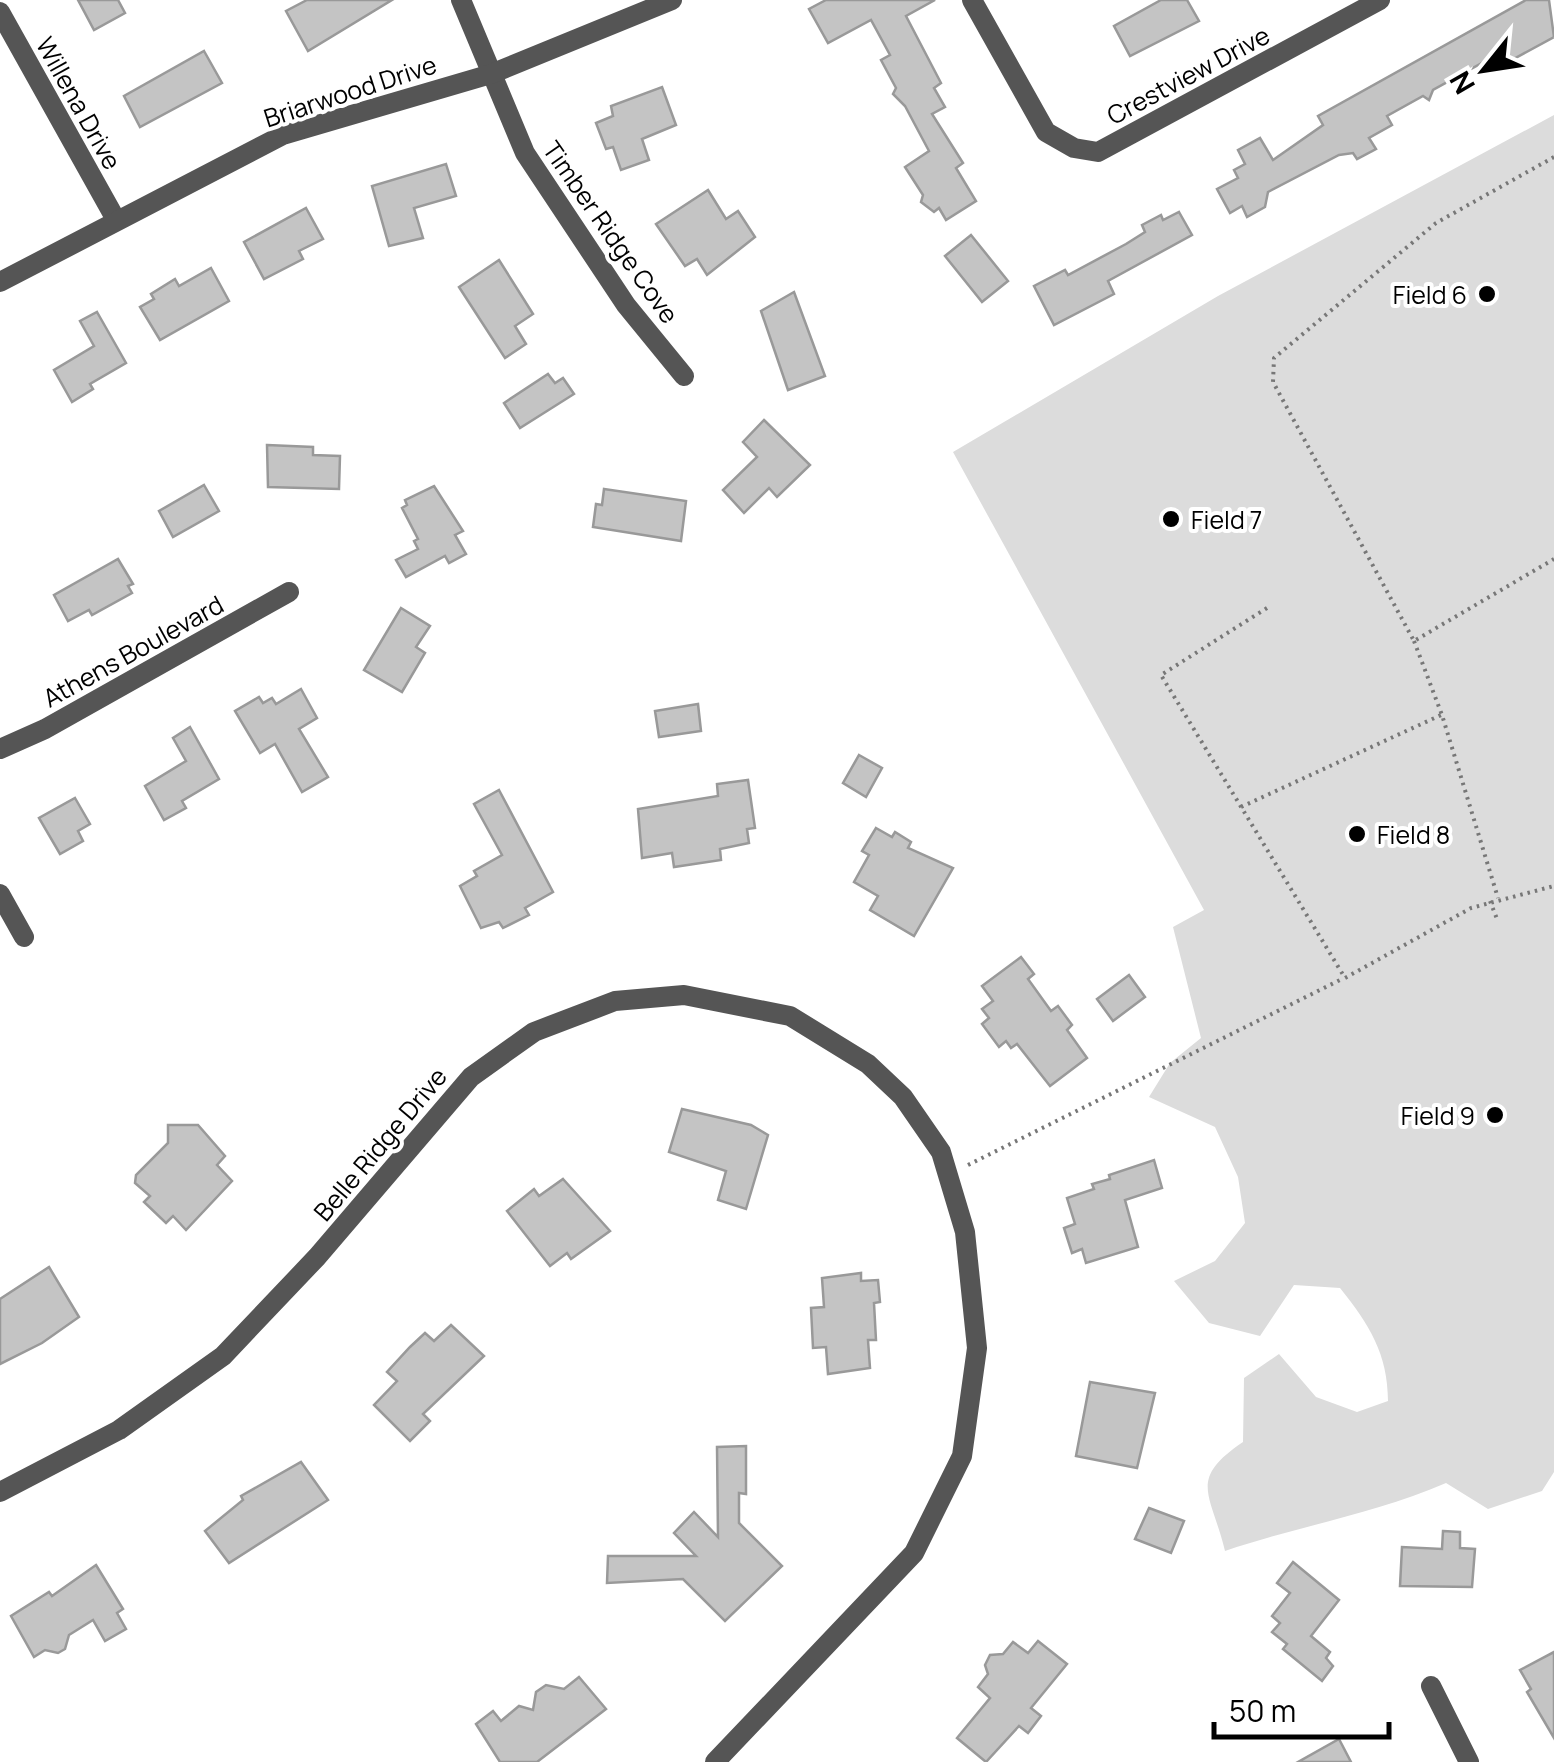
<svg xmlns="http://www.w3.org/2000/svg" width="1554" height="1762" viewBox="0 0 1554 1762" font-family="Manrope,sans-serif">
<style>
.green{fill:#dcdcdc}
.building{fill:#c4c4c4;stroke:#999;stroke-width:2.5}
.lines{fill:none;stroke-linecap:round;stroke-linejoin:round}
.path{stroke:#777;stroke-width:4;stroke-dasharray:2.5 5;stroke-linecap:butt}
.street{stroke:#555;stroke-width:20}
.poi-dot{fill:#000;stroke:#fff;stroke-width:4}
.labels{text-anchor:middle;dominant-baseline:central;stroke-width:8;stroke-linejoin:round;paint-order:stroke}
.street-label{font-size:25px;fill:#000;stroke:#fff}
.poi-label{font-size:25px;fill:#000;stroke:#fff;text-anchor:end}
</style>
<rect width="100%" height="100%" fill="#fff"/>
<path class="green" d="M1554,115V1472L1542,1491L1488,1509L1446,1483C1375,1514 1298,1526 1225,1551C1211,1493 1187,1480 1243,1442L1244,1378L1279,1354L1316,1397L1357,1412L1388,1401C1388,1354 1369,1324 1340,1288L1294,1285L1260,1336L1209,1323L1174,1281L1215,1261L1245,1223L1238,1177L1215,1127L1149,1097L1170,1063L1201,1038L1173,927L1204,910L953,452L1218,296Z"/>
<g class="building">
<path d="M78,0H118L125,13L94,30Z"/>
<path d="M307,0H392L308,51L286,11Z"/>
<path d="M826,0H935L906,16L941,83L934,88L945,107L932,114L963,163L956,168L976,201L946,220L939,208L934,212L921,202L923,195L905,167L929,151L905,106L893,94L896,88L881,60L890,55L871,20L828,43L809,9Z"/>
<path d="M1161,0H1187L1199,21L1130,56L1114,26Z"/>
<path d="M1526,0H1549L1554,37L1508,62L1502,52L1433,90L1429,100L1423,96L1387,116L1392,125L1369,138L1376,149L1357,159L1353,153L1339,155L1268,192L1265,207L1247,217L1242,206L1230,213L1217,189L1238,178L1234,170L1245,164L1238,150L1260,138L1273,160L1323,125L1318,116Z"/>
<path d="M204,51L222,83L140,127L124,96Z"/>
<path d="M662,87L676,125L642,139L649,160L621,170L613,147L606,149L596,123L613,116L611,106Z"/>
<path d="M446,164L456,196L414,208L423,238L389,246L372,186Z"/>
<path d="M708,190L726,219L738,211L755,237L707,275L697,259L685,266L656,224Z"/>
<path d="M306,208L323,239L299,251L303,259L264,279L244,242Z"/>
<path d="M1179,212L1192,235L1108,281L1114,294L1054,325L1034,286L1065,270L1068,275L1126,244L1145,232L1142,225L1161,215L1163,220Z"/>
<path d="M971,235L1008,281L982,302L945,256Z"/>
<path d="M499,260L533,314L515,326L526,344L505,358L459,287Z"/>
<path d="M211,268L229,301L160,340L140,307L154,299L151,294L175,279L179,286Z"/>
<path d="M794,292L825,376L788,390L761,311Z"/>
<path d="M97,312L126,363L90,384L93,389L72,402L54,370L94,346L80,321Z"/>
<path d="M548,374L555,383L563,378L574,394L520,428L504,403Z"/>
<path d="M764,420L810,465L777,497L769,488L744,513L723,490L757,457L743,442Z"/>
<path d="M267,445L313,447V455L340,456L339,489L268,487Z"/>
<path d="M204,485L219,511L173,537L159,511Z"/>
<path d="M434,486L463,531L455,535L466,554L449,563L445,556L406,577L396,560L418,549L414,541L418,539L402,508L407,505L405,500Z"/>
<path d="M604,489L686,501L681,541L593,527L596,504L602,505Z"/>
<path d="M118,559L133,584L128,586L132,593L92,615L89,610L68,621L54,595Z"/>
<path d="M401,608L430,626L416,647L425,653L402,692L364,670Z"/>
<path d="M301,689L317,718L299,729L328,777L302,792L275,744L260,753L235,711L259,697L263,703L272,698L276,704Z"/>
<path d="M698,704L701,731L659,737L655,711Z"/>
<path d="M190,727L219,779L182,801L186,808L164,820L145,786L186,761L173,738Z"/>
<path d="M859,755L882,768L866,797L843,783Z"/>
<path d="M748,780L755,828L747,829L749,843L720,849L721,860L674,867L672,853L642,858L638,809L718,796L717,784Z"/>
<path d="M499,790L553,892L525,908L529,915L503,928L499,922L481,928L460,886L477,876L474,871L502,855L474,804Z"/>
<path d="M75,798L90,824L78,831L83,841L60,854L39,818Z"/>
<path d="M876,828L892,837L895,832L911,842L908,848L953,868L914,936L870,910L878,896L854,882L869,855L862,851Z"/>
<path d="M1021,957L1034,974L1028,979L1051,1011L1058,1006L1072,1025L1067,1030L1087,1058L1050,1086L1017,1044L1011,1048L1006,1041L999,1047L982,1024L989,1018L982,1009L993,1001L982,986Z"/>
<path d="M1129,975L1145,997L1113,1021L1097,999Z"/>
<path d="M682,1109L751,1125L768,1135L746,1209L718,1200L726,1171L669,1152Z"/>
<path d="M168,1125H198L225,1156L217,1165L232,1181L186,1230L173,1216L166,1223L144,1202L150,1196L135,1183L136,1175L168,1143Z"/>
<path d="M1154,1160L1162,1188L1125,1200L1138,1247L1086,1263L1082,1249L1072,1253L1064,1228L1075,1224L1067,1198L1094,1189L1092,1184L1110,1179L1109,1175Z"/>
<path d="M563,1179L610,1231L571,1259L567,1253L550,1266L507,1211L534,1189L539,1196Z"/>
<path d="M49,1267L79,1317L42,1343L0,1364V1299Z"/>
<path d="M861,1273V1281L878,1280L880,1302L874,1303L876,1340H868L870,1368L828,1374L826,1347L813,1348L811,1308L824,1307L822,1278Z"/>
<path d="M451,1325L484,1356L423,1414L430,1421L410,1441L374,1405L397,1381L387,1372L410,1347L425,1333L434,1341Z"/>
<path d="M1090,1382L1155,1393L1137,1468L1076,1456Z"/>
<path d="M746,1446V1494L739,1493V1523L782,1566L725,1621L683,1579L607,1583L608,1556H696L674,1533L694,1512L718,1537L717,1447Z"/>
<path d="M301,1462L328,1500L229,1563L205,1531L243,1500L241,1496Z"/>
<path d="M1149,1508L1184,1521L1171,1553L1135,1539Z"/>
<path d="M1443,1531L1460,1532V1548L1475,1549L1472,1587L1400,1586L1402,1547L1442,1549Z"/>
<path d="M1293,1562L1339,1600L1311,1636L1330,1652L1326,1658L1333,1666L1322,1681L1283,1649L1287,1644L1272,1632L1280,1623L1272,1616L1290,1593L1277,1583Z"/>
<path d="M96,1565L123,1609L117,1613L126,1629L105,1641L93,1620L69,1635L65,1649L58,1653L45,1650L34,1657L11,1616L49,1592L52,1596Z"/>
<path d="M1038,1641L1067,1664L1031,1708L1041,1716L1028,1733L1019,1726L986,1762L957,1738L990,1698L978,1687L988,1674L985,1665L990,1655L1003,1654L1013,1642L1028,1653Z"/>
<path d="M1554,1652V1738L1527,1692L1531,1689L1520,1670Z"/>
<path d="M579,1677L606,1709L537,1762H500L476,1724L493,1711L501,1721L519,1706L533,1710L536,1692L546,1685L564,1689Z"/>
<path d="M1339,1739L1351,1762H1298Z"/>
</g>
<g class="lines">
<g class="path">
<path d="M1554,157L1436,223L1274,358L1273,382L1414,641L1554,559"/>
<path d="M1267,608L1161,675L1345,978L1471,908L1554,886"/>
<path d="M1414,641L1442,715L1498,898"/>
<path d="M1241,807L1441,715"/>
<path d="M1490,901L1497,919"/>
<path d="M968,1165L1344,978"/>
</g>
<g class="street">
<path d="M461,0L525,153L626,305L684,376"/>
<path d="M972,0L1046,132L1074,148L1098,152L1380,0"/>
<path d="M0,12L115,218"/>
<path d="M0,282L283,135L491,74L672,0"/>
<path d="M0,749L45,729L289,592"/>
<path d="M0,894L24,937"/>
<path d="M0,1492L119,1430L223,1356L317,1257L471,1077L534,1032L615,1001L684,995L790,1016L868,1064L903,1097L941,1152L965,1232L977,1348L962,1456L914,1553L715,1762"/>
<path d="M1431,1686L1469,1762"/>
</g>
</g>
<g class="poi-dot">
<circle cx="1487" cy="294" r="10"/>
<circle cx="1171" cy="519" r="10"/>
<circle cx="1357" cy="834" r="10"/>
<circle cx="1495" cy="1115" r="10"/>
</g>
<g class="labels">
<g class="street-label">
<text transform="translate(1188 75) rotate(-28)">Crestview Drive</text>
<text transform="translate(350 91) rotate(-18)">Briarwood Drive</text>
<text transform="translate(79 103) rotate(61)">Willena Drive</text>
<text transform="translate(611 232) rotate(55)">Timber Ridge Cove</text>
<text transform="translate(133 651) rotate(-29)">Athens Boulevard</text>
<text transform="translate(380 1144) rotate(-50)">Belle Ridge Drive</text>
</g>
<g class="poi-label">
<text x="1467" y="294">Field 6</text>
<text x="1191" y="519" text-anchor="start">Field 7</text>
<text x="1377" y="834" text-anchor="start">Field 8</text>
<text x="1475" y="1115">Field 9</text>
</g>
</g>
<g transform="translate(1484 70) rotate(240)" stroke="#ffffff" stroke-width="8" paint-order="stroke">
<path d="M0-8L18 38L0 25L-18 38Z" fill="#000000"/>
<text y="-15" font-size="28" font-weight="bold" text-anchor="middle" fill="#000000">N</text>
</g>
<path d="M1214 1722v15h175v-15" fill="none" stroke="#000000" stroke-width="5"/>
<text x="1229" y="1722" font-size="30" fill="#000000" stroke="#ffffff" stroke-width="8" paint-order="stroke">50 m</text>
</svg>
